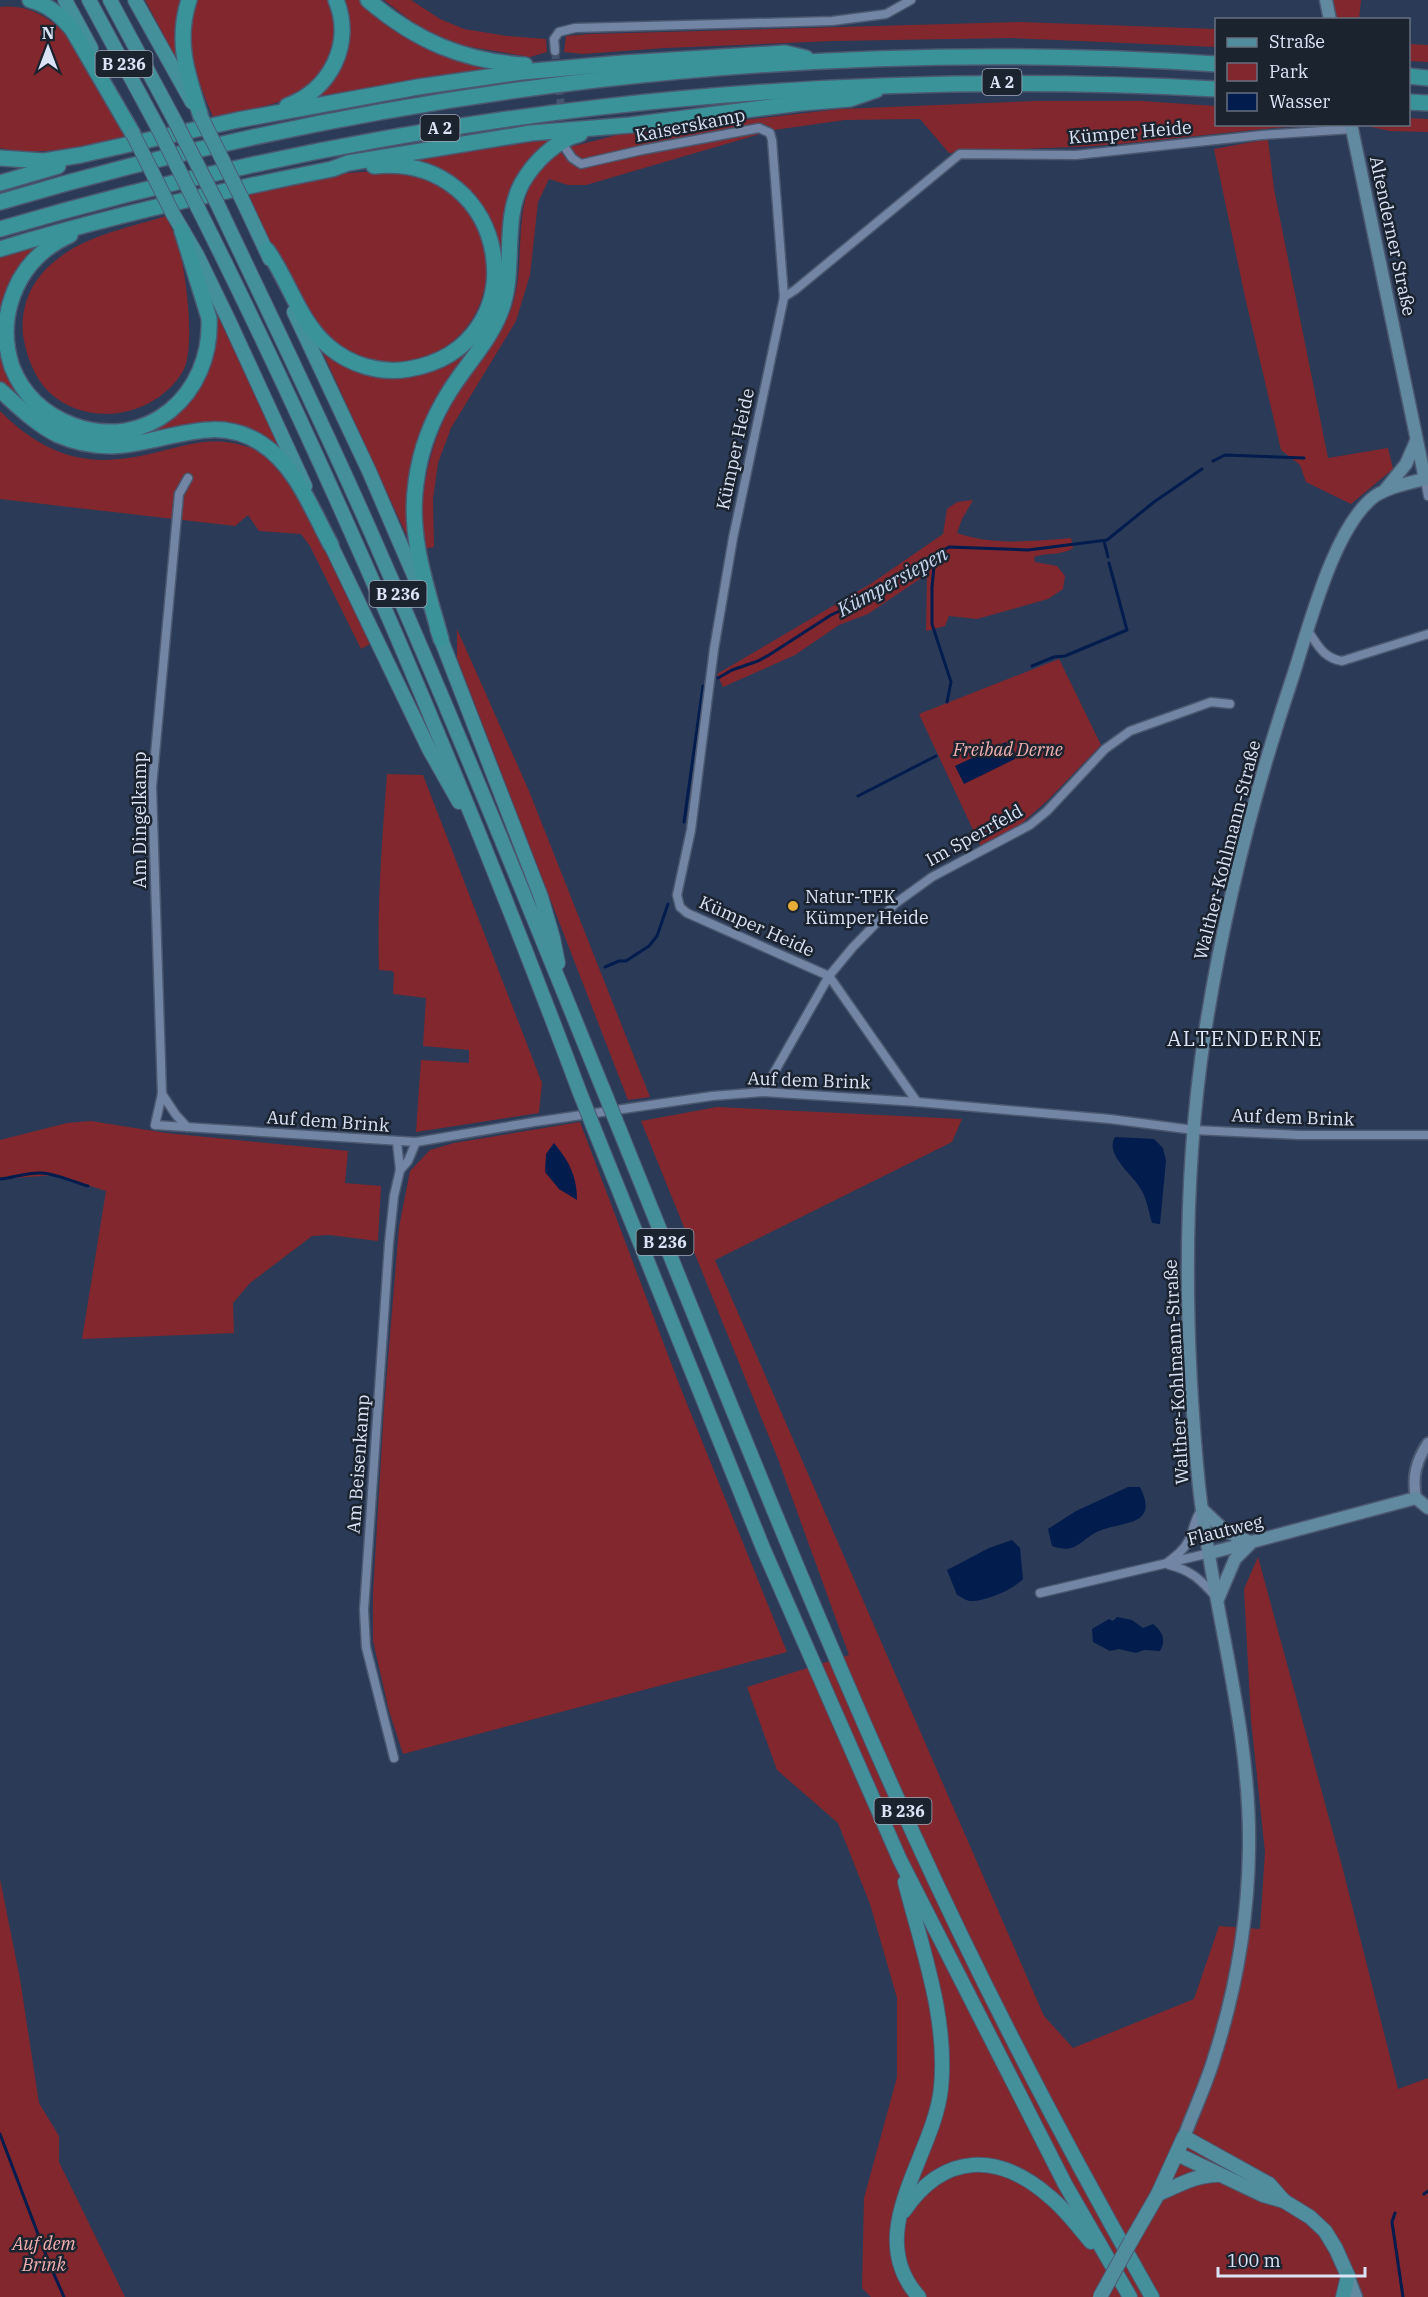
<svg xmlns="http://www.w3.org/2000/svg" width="1428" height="2297" viewBox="0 0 1428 2297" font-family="'IBM Plex Serif',serif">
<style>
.green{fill:#82272d}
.water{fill:#021c4e}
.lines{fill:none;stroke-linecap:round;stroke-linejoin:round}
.stream{stroke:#021c4e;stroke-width:3}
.minor-tunnel{stroke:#45546f;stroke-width:8;stroke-dasharray:8 4;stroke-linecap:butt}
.minor-casing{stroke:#4b586f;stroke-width:11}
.tertiary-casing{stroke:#4b586f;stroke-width:14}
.secondary-casing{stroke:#4b586f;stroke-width:15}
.primary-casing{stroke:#4b586f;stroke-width:16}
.trunk-casing{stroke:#4b586f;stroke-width:16}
.motorway-casing{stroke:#4b586f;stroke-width:18}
.minor{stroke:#7285a4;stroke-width:8}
.tertiary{stroke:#7285a4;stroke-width:10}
.secondary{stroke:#6189a0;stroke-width:12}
.primary{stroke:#508d9d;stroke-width:14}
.trunk{stroke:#44909a;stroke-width:14}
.motorway{stroke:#399398;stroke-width:15}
.primary-bridge-casing{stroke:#4b586f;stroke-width:16;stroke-linecap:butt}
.trunk-bridge-casing{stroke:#4b586f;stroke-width:16;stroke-linecap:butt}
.primary-bridge{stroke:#508d9d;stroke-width:14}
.trunk-bridge{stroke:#44909a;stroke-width:14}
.poi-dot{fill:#e6ac36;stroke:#1b232f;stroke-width:2}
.labels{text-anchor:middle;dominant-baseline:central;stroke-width:5;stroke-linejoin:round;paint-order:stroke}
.shield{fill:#1b232f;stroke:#a1aaba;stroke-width:1.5}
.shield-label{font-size:16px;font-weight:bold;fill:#dae4f6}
.street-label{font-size:18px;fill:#dae4f6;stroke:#1b232f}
.park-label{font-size:18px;font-style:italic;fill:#f0afad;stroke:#1b232f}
.poi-label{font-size:18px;fill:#dae4f6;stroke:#1b232f;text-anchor:start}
.water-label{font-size:20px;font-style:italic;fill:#c5d4ed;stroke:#1b232f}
.quarter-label{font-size:21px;letter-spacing:1.5px;fill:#dae4f6;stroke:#1b232f}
</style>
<rect width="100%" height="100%" fill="#2b3b57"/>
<g class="green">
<path d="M145,0H182L178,57L176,58Z"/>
<path d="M197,0H328C342,31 333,72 303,91C279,106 240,111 213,117C197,79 182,40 197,0Z"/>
<path d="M343,0H362L494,67L320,96C351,58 349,47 343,0Z"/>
<path d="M384,0H411L440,19L464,29L507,36L546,39L547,52L530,57L465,46L438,36L414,23Z"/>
<path d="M1333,0H1361L1359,19H1336Z"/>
<path d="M0,7C69,0 100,88 126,136C86,146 41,157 0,148Z"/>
<path d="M1020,22L1216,29V47L1011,38L834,41L665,48L583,54L564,52L566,36L590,34Z"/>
<path d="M1409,44L1428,45V62L1409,61Z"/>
<path d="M1037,101H1141L1216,106V124L1320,125C1252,128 1186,138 1119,144C1063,149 1006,148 949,153L920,119L845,120L774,130L764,124L742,126L584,160L578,157L570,147L617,135L840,109Z"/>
<path d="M1409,118L1428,119V132L1390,131L1362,125L1408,124Z"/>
<path d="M755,132L760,134L586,185H568L549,179L538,202L530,275L516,321L451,428L438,463L433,499L434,547L423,549C418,490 431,434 463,384C480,357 504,333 513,303C525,264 514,218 532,181C538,169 550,160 561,152C569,163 572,167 586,167L686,145Z"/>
<path d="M552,139L553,140L528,163L503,281L488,326L437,403L412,547L323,353L407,375L427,370L448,361L464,350L500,251L495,232L482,207L468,191L450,176L429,166L408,161Z"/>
<path d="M1268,139L1274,189L1328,458L1388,448L1393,469L1351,504L1306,482L1300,465L1281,450L1245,297L1214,149Z"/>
<path d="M374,171C398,173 422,176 444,188C453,194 462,205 469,214C514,279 467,367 387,362C369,361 350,355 336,344C295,310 271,240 247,192L338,174Z"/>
<path d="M166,216C170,225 175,235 178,245C186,271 196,348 183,371C156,417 88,429 49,392C34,378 26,354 23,335C20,302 34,276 60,257C89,235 131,227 166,216Z"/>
<path d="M38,245C16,267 4,290 0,322V258Z"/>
<path d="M215,314H217L279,447L246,427L225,422H200L131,438L54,426L0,383V332L40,413L131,435L206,373L214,352Z"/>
<path d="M0,411C22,433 50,453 82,458C102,462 125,459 145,455C183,447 209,434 248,447C258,450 268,454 275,462C296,485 307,514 320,541C337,575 353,610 370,644L361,649L310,546L301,534L259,531L248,515L235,526L0,499Z"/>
<path d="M973,500L962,519L957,533C994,546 1033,541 1071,538L1073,548C1061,556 1047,552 1034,557L1035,562L1057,566L1065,576L1063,589L1048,599L977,619L949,616L945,626L926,631L927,574L868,614L839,625L795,655L723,687L717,674L872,583L943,534L947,509L957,502Z"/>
<path d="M457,629L529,791L650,1097L628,1100L457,658Z"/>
<path d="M1059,659L1101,745L1048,800L1020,825L981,847L919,714Z"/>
<path d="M387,774L423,775L542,1083L539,1113L416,1132L421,1060L469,1063V1050L423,1046L426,998L393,994L394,973L392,971L379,970C377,905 382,840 387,774Z"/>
<path d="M717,1107L962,1119L952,1142L715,1260L1044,2016L1073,2048L1194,1999L1219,1926L1260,1929L1265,1852L1251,1720L1244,1589L1258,1557L1342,1866L1398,2089L1428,2078V2297H871L862,2288L864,2198L897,2077V1998L870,1904L838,1823L777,1770L747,1687L849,1655L778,1459L641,1121Z"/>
<path d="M91,1121L166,1133L348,1151L345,1183L381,1186L378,1241L329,1235L312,1236L250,1283L233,1303L234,1333L82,1339L106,1191L56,1175L0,1179V1140L67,1123Z"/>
<path d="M580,1122L679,1384L787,1652L403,1754L389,1711L373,1641V1593L384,1408L399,1227L410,1171L430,1150L454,1143Z"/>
<path d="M0,1879L20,1979L39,2103L59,2136V2162L125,2297H0Z"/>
</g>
<g class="water">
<path d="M1006,742L1015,759L964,784L955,766Z"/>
<path d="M1115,1137L1154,1139L1163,1148L1166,1161L1160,1224L1152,1223C1149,1213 1147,1200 1142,1191C1134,1175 1104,1155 1115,1137Z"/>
<path d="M554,1143C569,1161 577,1176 577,1200L559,1189L545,1172L546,1154Z"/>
<path d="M1128,1487H1140C1160,1527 1122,1521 1099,1531C1079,1540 1077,1555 1052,1546L1048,1529L1076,1511Z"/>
<path d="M1012,1540L1020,1548L1023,1579C1014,1589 984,1602 970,1601C967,1601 961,1597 957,1595L947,1570L989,1548Z"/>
<path d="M1117,1617L1132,1620L1143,1628L1153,1624C1162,1631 1167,1640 1160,1651L1144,1650L1136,1653L1119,1649L1110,1651L1093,1642L1092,1629L1109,1619L1113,1621Z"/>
</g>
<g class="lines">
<g class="stream">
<path d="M1213,461L1225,455L1304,458"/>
<path d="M1104,541L1108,557"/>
<path d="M935,555L932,587V624L951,682L947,702"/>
<path d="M1032,666L1054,657L1065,656L1127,630L1109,563"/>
<path d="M718,678L732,670L758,661L769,655L831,615L859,602L871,592L892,581L904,571H913L918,564L949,547L1028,550L1107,540L1154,502L1202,469"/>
<path d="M858,796L936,756"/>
<path d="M684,822L703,686"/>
<path d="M605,967L619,961H626L649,946L657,936L668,904"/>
<path d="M0,1179C14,1178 27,1172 42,1173C57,1174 74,1182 88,1186"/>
<path d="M0,2134L49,2263L64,2297"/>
<path d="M1424,2194L1428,2191"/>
<path d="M1395,2213L1392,2222L1403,2297"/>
</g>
<path class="minor-tunnel" d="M555,51L564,134"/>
<defs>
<g id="minor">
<path d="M555,51L554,39L559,32L575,28L832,21L886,14L911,0"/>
<path d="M566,149L572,158L581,164L642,150L759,128L770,133L772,140L784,297L733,538L714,649L691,830L677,895L680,907L687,913L829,976L917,1102"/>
<path d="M784,297L795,290L960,154L1076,155L1262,135L1352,129"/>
<path d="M188,478L179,494L152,787L162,1094L155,1125L416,1142L534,1122L712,1096L763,1092L917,1102L1110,1119L1194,1130L1299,1135H1428"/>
<path d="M1425,479L1428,496"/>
<path d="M1308,631C1318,645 1323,658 1342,661L1428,634"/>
<path d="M763,1092L829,976L853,947L896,903L932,877L1030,825L1047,811L1105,749L1130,731L1211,702L1230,704"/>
<path d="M162,1094L176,1115L187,1127"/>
<path d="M400,1170L408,1161L416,1142"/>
<path d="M1168,1562C1176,1556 1184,1550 1189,1540C1194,1529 1194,1519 1202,1509"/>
<path d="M1169,1565C1191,1570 1201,1580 1216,1597"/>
<path d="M1040,1593L1210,1553"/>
<path d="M394,1758L366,1647L364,1610L389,1243L394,1196L400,1170L397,1142"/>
</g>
<path id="tertiary" d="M1416,1498C1412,1477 1416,1461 1428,1443"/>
<g id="secondary">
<path d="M1326,0L1330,20"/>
<path d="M1385,490L1406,464L1416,441"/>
<path d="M1202,1509L1225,1531L1250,1542"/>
<path d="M1210,1553L1416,1498L1428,1508"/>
<path d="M1218,1599L1235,1559L1251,1543"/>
<path d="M1184,2137C1194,2110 1207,2083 1215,2055C1236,1989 1248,1918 1249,1849C1251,1725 1212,1608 1199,1486C1184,1335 1182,1182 1205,1032C1224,911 1254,792 1293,676C1309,627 1334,526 1375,496C1389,487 1408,483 1425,479L1351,124"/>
<path d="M1348,2276L1356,2297"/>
</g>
<g id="primary">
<path d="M1177,2154L1263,2195L1284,2201L1310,2217L1325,2231L1336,2249L1348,2276"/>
<path d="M1158,2194C1178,2186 1195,2175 1217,2175"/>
<path d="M1131,2241L1158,2194L1184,2137L1269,2184L1284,2201"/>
</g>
<g id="trunk">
<path d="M65,0L91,48"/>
<path d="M89,0L158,128"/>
<path d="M110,0L176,123"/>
<path d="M135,0L192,102"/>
<path d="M241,197L270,259"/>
<path d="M217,203C273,322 331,439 383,560C460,735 531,912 603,1089"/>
<path d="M198,208C342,495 467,792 580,1093"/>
<path d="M173,214L197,255L229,321L305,486"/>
<path d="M294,312L369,471L425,601"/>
<path d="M327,537L429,749L459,802"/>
<path d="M437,629L541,897L553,938L558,963"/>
<path d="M620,1131C715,1366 808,1602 913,1833C985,1991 1066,2146 1152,2297"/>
<path d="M597,1136L763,1548L900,1860L1065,2184L1130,2297"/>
<path d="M905,1882C922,1949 948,2018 941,2088C934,2157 861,2233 919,2297"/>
<path d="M904,2211C944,2152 999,2152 1050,2197C1066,2210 1078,2227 1091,2242"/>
<path d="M1343,2297L1348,2276"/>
</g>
<g id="motorway">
<path d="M30,0C49,5 60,15 72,29L133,134"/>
<path d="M189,0C175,43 188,76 201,117"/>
<path d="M368,0C416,41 463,61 525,65"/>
<path d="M1408,76L1428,78"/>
<path d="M1408,102L1428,103"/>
<path d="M287,106C330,90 354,44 336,0"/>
<path d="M0,158L44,161L81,155L238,120L418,87L522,72L623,63L785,53L806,58"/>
<path d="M0,183L58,166"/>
<path d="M0,202C392,86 808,37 1216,64"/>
<path d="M0,229C401,112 800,67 1216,89"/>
<path d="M70,235C39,249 19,272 10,304C4,325 5,346 12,367C23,395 44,414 72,425C147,453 213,394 209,318L182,231"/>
<path d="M0,249C109,216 220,191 332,169L348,163L531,133L630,125L801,103L850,99L876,90"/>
<path d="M267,250C289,281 299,321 328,346C350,365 380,374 409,369C542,346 512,152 374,166"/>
<path d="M0,390C18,406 36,424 58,435C74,442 94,446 111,446C163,445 213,411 262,444C296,466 312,510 331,545"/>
<path d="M441,639C427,588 408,536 416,483C420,450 433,417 451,389C467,364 489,341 500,313C517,272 501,222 522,183C534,162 556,140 580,134"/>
</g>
</defs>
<use href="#minor" class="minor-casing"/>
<use href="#tertiary" class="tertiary-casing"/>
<use href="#secondary" class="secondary-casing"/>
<use href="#primary" class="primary-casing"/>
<use href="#trunk" class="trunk-casing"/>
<use href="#motorway" class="motorway-casing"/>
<use href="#minor" class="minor"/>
<use href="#tertiary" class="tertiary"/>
<use href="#secondary" class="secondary"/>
<use href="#primary" class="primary"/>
<use href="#trunk" class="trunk"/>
<use href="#motorway" class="motorway"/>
<defs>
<path id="primary-bridge" d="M1100,2297L1131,2241"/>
<g id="trunk-bridge">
<path d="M201,117L241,197"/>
<path d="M176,123L217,203"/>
<path d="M158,128L198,208"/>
<path d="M133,134L173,214"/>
<path d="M603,1089L620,1131"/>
<path d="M580,1093L597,1136"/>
</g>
</defs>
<use href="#primary-bridge" class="primary-bridge-casing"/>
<use href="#trunk-bridge" class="trunk-bridge-casing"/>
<use href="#primary-bridge" class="primary-bridge"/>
<use href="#trunk-bridge" class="trunk-bridge"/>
</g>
<circle class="poi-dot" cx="793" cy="906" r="6"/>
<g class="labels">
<g class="shield">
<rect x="95.5" y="51" width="57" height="26" rx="4.5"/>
<rect x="982.5" y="69" width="39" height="26" rx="4.5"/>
<rect x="420.5" y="115" width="39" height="26" rx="4.5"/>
<rect x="369.5" y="581" width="57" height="26" rx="4.5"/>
<rect x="636.5" y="1229" width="57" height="26" rx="4.5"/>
<rect x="874.5" y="1798" width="57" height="26" rx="4.5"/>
</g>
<g class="shield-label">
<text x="124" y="64">B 236</text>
<text x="1002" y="82">A 2</text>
<text x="440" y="128">A 2</text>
<text x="398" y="594">B 236</text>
<text x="665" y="1242">B 236</text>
<text x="903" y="1811">B 236</text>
</g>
<g class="street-label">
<text transform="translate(690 125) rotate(-11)">Kaiserskamp</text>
<text transform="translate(1130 132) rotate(-5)">Kümper Heide</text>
<text transform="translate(1393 236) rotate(78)">Altenderner Straße</text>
<text transform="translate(735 449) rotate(-78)">Kümper Heide</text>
<text transform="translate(139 820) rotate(-90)">Am Dingelkamp</text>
<text transform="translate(974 835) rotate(-29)">Im Sperrfeld</text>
<text transform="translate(1227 850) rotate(-76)">Walther-Kohlmann-Straße</text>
<text transform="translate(757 926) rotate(24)">Kümper Heide</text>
<text transform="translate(809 1080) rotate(2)">Auf dem Brink</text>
<text transform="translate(1293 1117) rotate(2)">Auf dem Brink</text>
<text transform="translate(328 1121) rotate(4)">Auf dem Brink</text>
<text transform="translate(1176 1372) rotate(-93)">Walther-Kohlmann-Straße</text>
<text transform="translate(358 1464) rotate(-86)">Am Beisenkamp</text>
<text transform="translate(1225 1530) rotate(-14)">Flautweg</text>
</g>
<g class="park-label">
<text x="1008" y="749">Freibad Derne</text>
<text x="44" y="2243">Auf dem<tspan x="44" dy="21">Brink</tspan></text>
</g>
<g class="poi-label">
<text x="805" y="896">Natur-TEK<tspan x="805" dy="21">Kümper Heide</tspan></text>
</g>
<g class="water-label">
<text transform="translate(892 581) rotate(-29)">Kümpersiepen</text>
</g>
<g class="quarter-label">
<text x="1245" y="1038">ALTENDERNE</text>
</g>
</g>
<rect x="1215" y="18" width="195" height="108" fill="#1b232f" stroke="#67707f" stroke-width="1.5"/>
<rect x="1227" y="38" width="30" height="9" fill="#508d9d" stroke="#67707f" stroke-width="1.5"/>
<text x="1269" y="48" font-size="18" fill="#dae4f6">Straße</text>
<rect x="1227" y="63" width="30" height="18" fill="#82272d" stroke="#67707f" stroke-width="1.5"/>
<text x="1269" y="78" font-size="18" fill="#dae4f6">Park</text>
<rect x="1227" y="93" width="30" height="18" fill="#021c4e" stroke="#67707f" stroke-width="1.5"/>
<text x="1269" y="108" font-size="18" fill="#dae4f6">Wasser</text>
<g transform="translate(48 48)" stroke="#1b232f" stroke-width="4.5" paint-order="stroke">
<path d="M0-4.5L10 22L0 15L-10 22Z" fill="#dae4f6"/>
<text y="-9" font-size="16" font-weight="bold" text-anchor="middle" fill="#dae4f6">N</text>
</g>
<path d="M1218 2267v9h147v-9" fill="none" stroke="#dae4f6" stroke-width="3"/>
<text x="1227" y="2267" font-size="18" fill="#dae4f6" stroke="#1b232f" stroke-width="4.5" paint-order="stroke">100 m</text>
</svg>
